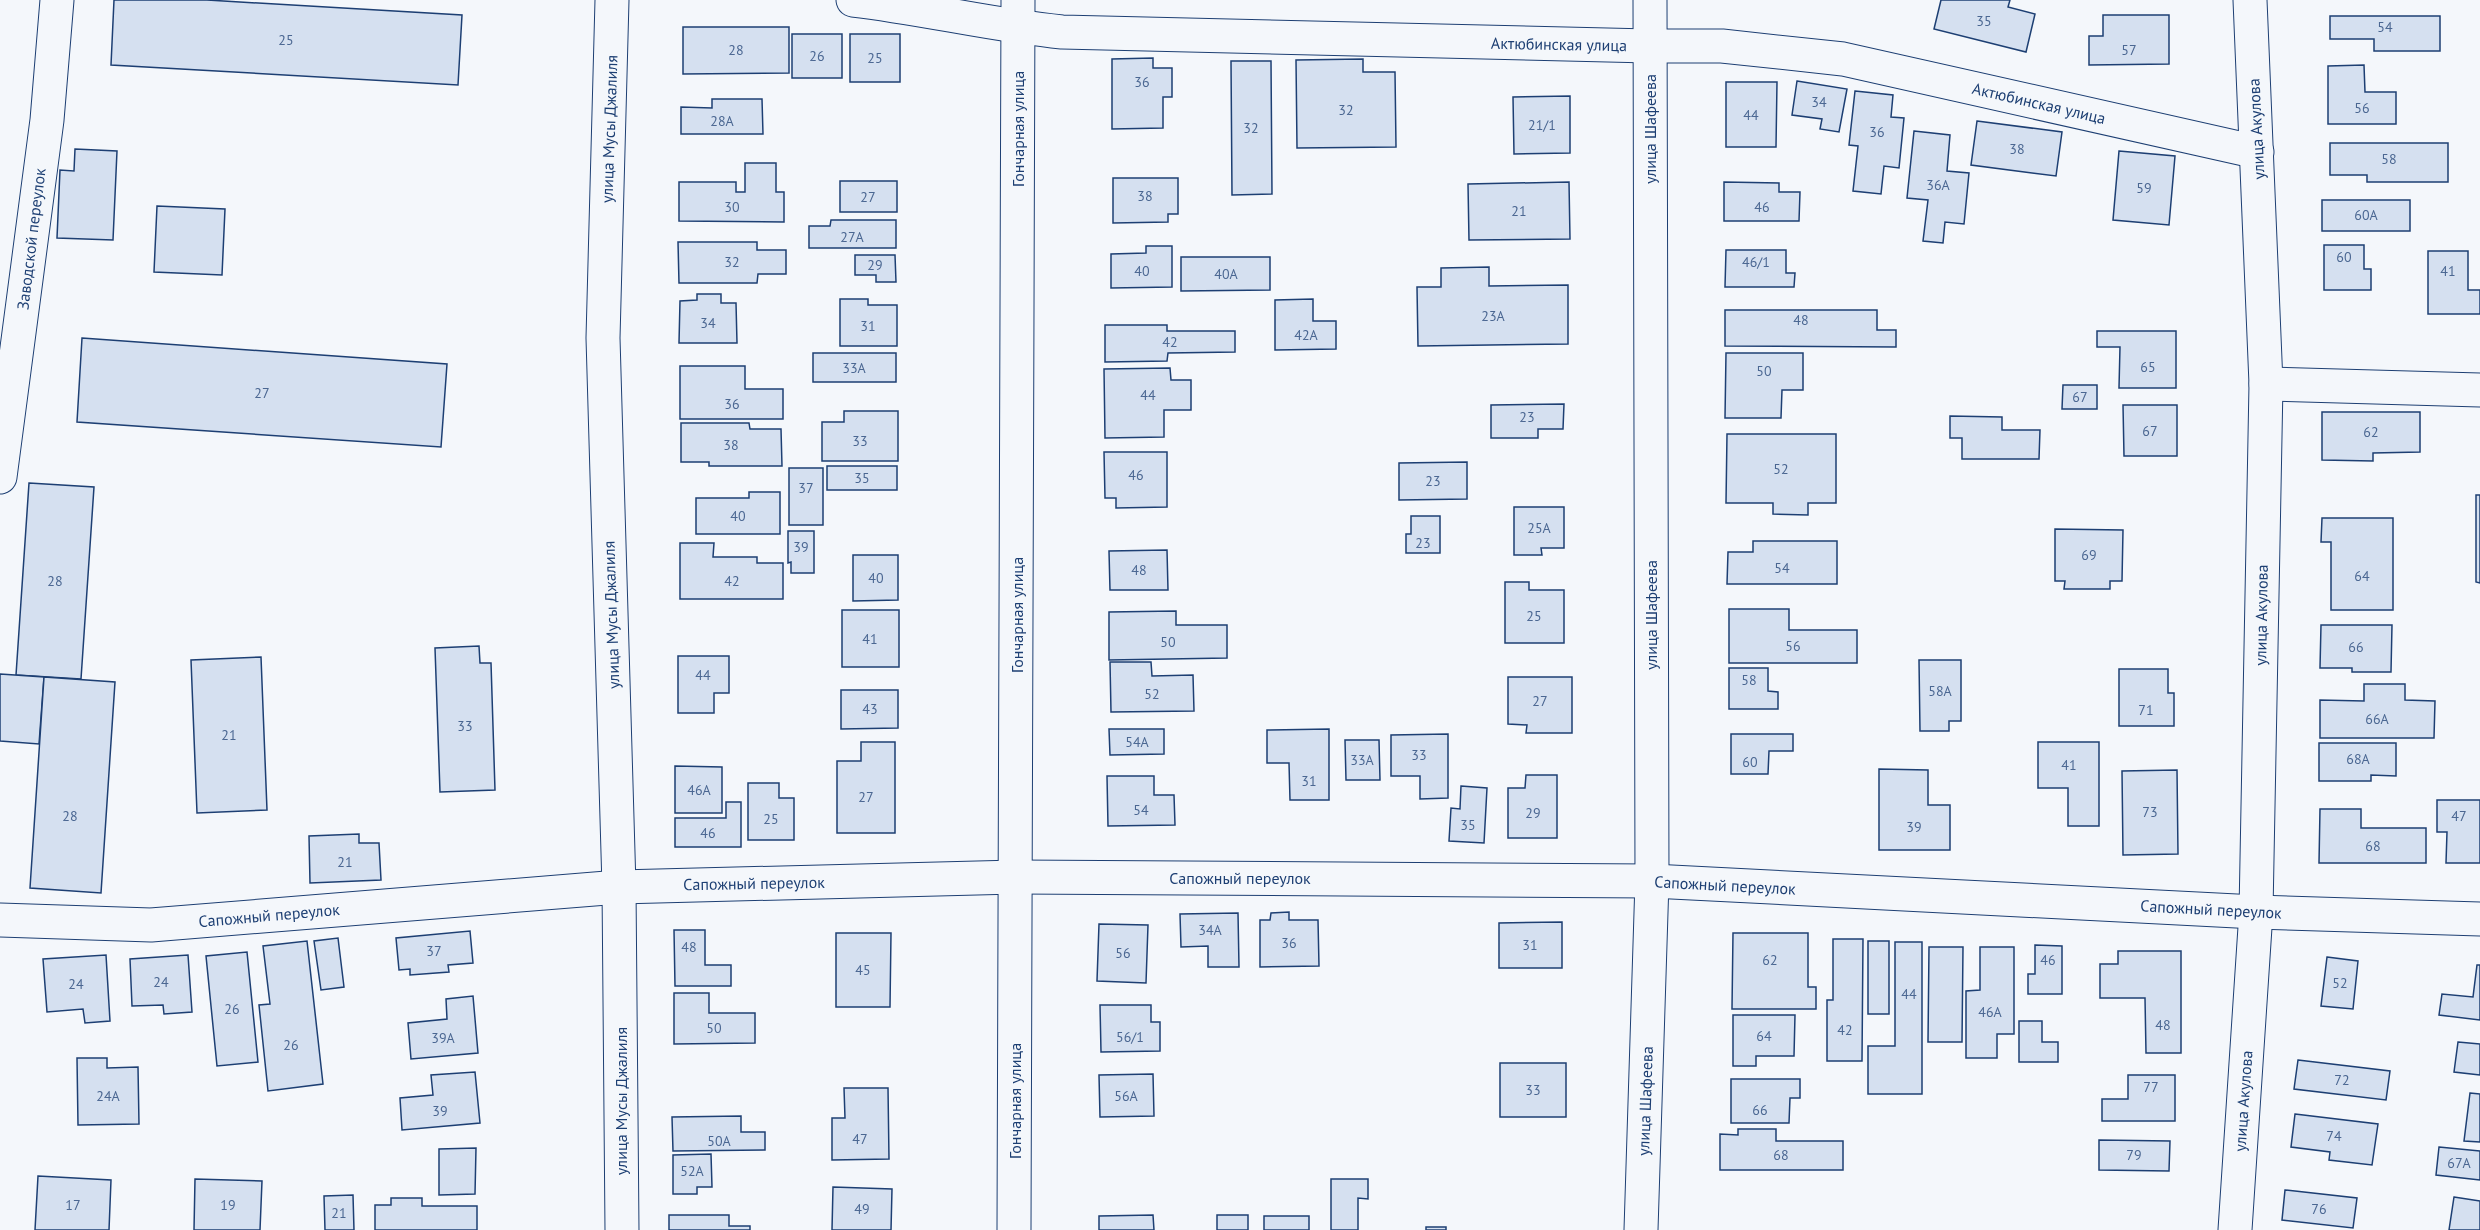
<svg xmlns="http://www.w3.org/2000/svg" width="2480" height="1230" viewBox="0 0 2480 1230" font-family="'PT Sans',sans-serif">
<style>
.building{fill:#d5e0f0;stroke:#1d3f73;stroke-width:1.5}
.lines{fill:none;stroke-linecap:round;stroke-linejoin:round}
.minor-casing{stroke:#1d3f73;stroke-width:35}
.minor{stroke:#f4f7fb;stroke-width:33}
.labels{text-anchor:middle;dominant-baseline:central;stroke-width:4.5;stroke-linejoin:round;paint-order:stroke}
.number-label{font-size:14px;fill:#4b6792}
.street-label{font-size:16px;fill:#1d3f73;stroke:#f4f7fb}
</style>
<rect width="100%" height="100%" fill="#f4f7fb"/>
<g class="building">
<path d="M114,0H207L462,15L458,85L111,65Z"/>
<path d="M1941,0H2010L2008,7L2035,14L2026,52L1934,29Z"/>
<path d="M2103,15H2169V64L2089,65V36H2103Z"/>
<path d="M2330,16H2440V51H2374V39H2330Z"/>
<path d="M683,27H789V73L683,74Z"/>
<rect x="792" y="34" width="50" height="44"/>
<rect x="850" y="34" width="50" height="48"/>
<path d="M1153,58V68H1172V97H1163V128L1112,129V59Z"/>
<path d="M1363,59V72H1395L1396,147L1297,148L1296,60Z"/>
<path d="M1231,61H1271L1272,194L1232,195Z"/>
<path d="M2364,65L2365,92H2396V124H2328V66Z"/>
<path d="M1797,81L1847,89L1839,132L1820,129L1822,119L1792,115Z"/>
<path d="M1726,82H1777L1776,147H1726Z"/>
<path d="M1855,91L1893,95L1891,117L1904,118L1899,168L1884,166L1881,194L1853,191L1858,146L1849,145Z"/>
<path d="M1570,96V153L1514,154L1513,97Z"/>
<path d="M712,99H762L763,134H681V107L712,108Z"/>
<path d="M1977,121L2062,132L2056,176L1971,165Z"/>
<path d="M1914,131L1950,135L1947,171L1969,173L1964,224L1945,222L1943,243L1923,241L1928,200L1907,198Z"/>
<path d="M2330,143H2448V182H2367V175H2330Z"/>
<path d="M75,149L117,151L113,240L57,238L60,170L74,171Z"/>
<path d="M2119,151L2175,156L2169,225L2113,220Z"/>
<path d="M745,163H776V192H784V222L679,221V182H736V192H745Z"/>
<path d="M1113,178H1178V214H1168V222L1113,223Z"/>
<rect x="840" y="181" width="57" height="31"/>
<path d="M1569,182L1570,239L1469,240L1468,184Z"/>
<path d="M1724,182L1779,183V192H1800L1799,221H1724Z"/>
<rect x="2322" y="200" width="88" height="31"/>
<path d="M157,206L225,209L222,275L154,272Z"/>
<path d="M831,220H896V248H809V226H830Z"/>
<path d="M678,242H757V250H786V274H758L757,283H679Z"/>
<path d="M2324,245H2364V269H2371V290H2324Z"/>
<path d="M1146,246H1172V287L1111,288V254L1146,253Z"/>
<path d="M1726,250H1786V273H1795L1794,287H1725Z"/>
<path d="M2428,251H2468V290H2480V314H2428Z"/>
<path d="M855,255H895L896,282H876V275H855Z"/>
<path d="M1181,257H1270V290L1181,291Z"/>
<path d="M1489,267V286L1568,285V344L1418,346L1417,287H1441V268Z"/>
<path d="M697,294H721V303H736L737,343H679L680,301L697,300Z"/>
<path d="M840,299H868V305H897V346H840Z"/>
<path d="M1313,299V321H1336V349L1275,350V300Z"/>
<path d="M1725,310H1877V330H1896V347L1725,346Z"/>
<path d="M1105,325H1167V331H1235V352L1168,353L1167,361L1105,362Z"/>
<path d="M2097,331H2176V388H2119L2120,347H2097Z"/>
<path d="M82,338L447,364L441,447L77,422Z"/>
<rect x="813" y="353" width="83" height="29"/>
<path d="M1726,353H1803V390H1782L1781,418H1725Z"/>
<path d="M680,366H745V389H783V419H680Z"/>
<path d="M1170,368L1171,380H1191V410H1164V437L1105,438L1104,369Z"/>
<path d="M2063,385H2097V409H2062Z"/>
<path d="M1564,404L1563,429H1538V438H1491V405Z"/>
<path d="M2123,405H2177V456H2124Z"/>
<path d="M844,411H898V461H822V422H844Z"/>
<path d="M2322,412H2420V452L2373,453V461L2322,460Z"/>
<path d="M1950,416L2002,417V430H2040L2039,459H1962V438H1950Z"/>
<path d="M681,423H749L750,429H781L782,466H709V462H681Z"/>
<path d="M1727,434H1836V503H1808V515L1773,514V503H1726Z"/>
<path d="M1104,452H1167V507L1116,508V498H1105Z"/>
<path d="M1467,462V499L1399,500V463Z"/>
<rect x="827" y="466" width="70" height="24"/>
<rect x="789" y="468" width="34" height="57"/>
<path d="M29,483L94,487L81,679L16,675Z"/>
<path d="M749,492H780V534H696V498H749Z"/>
<path d="M2476,495H2480V583L2476,582Z"/>
<path d="M1514,507H1564V548H1541L1542,555H1514Z"/>
<path d="M1411,516H1440V553H1406V534H1411Z"/>
<path d="M2322,518H2393V610H2331V542H2321Z"/>
<path d="M2055,529L2123,530L2122,581H2110V589H2064L2065,581H2055Z"/>
<path d="M788,531H814V573H791V562L788,563Z"/>
<path d="M1753,541H1837V584H1727L1728,552H1753Z"/>
<path d="M680,543H714L713,557H757V563H783V599H680Z"/>
<path d="M1167,550L1168,590H1110L1109,551Z"/>
<path d="M853,555H898V600L853,601Z"/>
<path d="M1505,582H1529V590H1564V643H1505Z"/>
<path d="M1729,609H1789V630H1857V663H1729Z"/>
<rect x="842" y="610" width="57" height="57"/>
<path d="M1176,611V625H1227V658L1109,660V612Z"/>
<path d="M2321,625H2392L2391,672H2352V668H2320Z"/>
<path d="M479,646L480,663H491L495,790L440,792L435,648Z"/>
<path d="M678,656H729V693H714V713H678Z"/>
<path d="M261,657L267,810L197,813L191,660Z"/>
<path d="M1919,660H1961V721H1949V731H1920Z"/>
<path d="M1110,662H1151L1152,676L1193,675L1194,711L1111,712Z"/>
<path d="M1729,668H1768V691L1778,692V709H1729Z"/>
<path d="M2119,669H2168V693H2174V726H2119Z"/>
<path d="M0,674L44,677L39,744L0,741Z"/>
<path d="M44,677L115,682L101,893L30,888Z"/>
<path d="M1508,677H1572V733H1526L1527,725L1508,724Z"/>
<path d="M2364,684H2405V700L2435,701L2434,738H2320V700L2364,701Z"/>
<path d="M841,690H898V728L841,729Z"/>
<path d="M1109,729H1164V754L1110,755Z"/>
<path d="M1329,729V800H1290L1289,763H1267V730Z"/>
<path d="M1448,734V798L1420,799V776H1391V735Z"/>
<path d="M1731,734H1793V751H1769L1768,774H1731Z"/>
<path d="M1345,740H1379L1380,780H1346Z"/>
<path d="M861,742H895V833H837V761H861Z"/>
<path d="M2038,742H2099V826H2068V788H2038Z"/>
<path d="M2319,743H2396V776L2371,775V781H2319Z"/>
<path d="M675,766L722,767V813H675Z"/>
<path d="M1879,769L1928,770V805H1950V850H1879Z"/>
<path d="M2177,770L2178,854L2123,855L2122,771Z"/>
<path d="M1526,775H1557V838H1508V788H1525Z"/>
<path d="M1107,776H1154V795H1174L1175,825L1108,826Z"/>
<path d="M748,783H779V798H794V840H748Z"/>
<path d="M1461,786L1487,788L1484,843L1449,841L1451,808L1460,809Z"/>
<path d="M2437,800H2480V863H2446L2447,832H2437Z"/>
<path d="M726,802H741V847H675V818H726Z"/>
<path d="M2320,809H2361V828H2426V863H2319Z"/>
<path d="M359,834V843H379L381,880L310,883L309,836Z"/>
<path d="M1289,912V920H1318L1319,966L1260,967V920H1270L1271,913Z"/>
<path d="M1238,913L1239,967H1208V946L1181,947L1180,914Z"/>
<path d="M1562,922V968H1499V923Z"/>
<path d="M1099,924L1148,925L1146,983L1097,981Z"/>
<path d="M674,930H705V965H731V986H675Z"/>
<path d="M470,931L473,963L448,965L449,972L410,975V969L399,970L396,938Z"/>
<path d="M836,933H891L890,1007H836Z"/>
<path d="M1733,933H1808V987H1816V1009H1732Z"/>
<path d="M338,938L344,987L321,990L314,941Z"/>
<path d="M1833,939H1863L1862,1061H1827V1000H1833Z"/>
<path d="M307,941L323,1084L268,1091L259,1005L270,1004L263,946Z"/>
<rect x="1868" y="941" width="21" height="73"/>
<path d="M1895,942H1922V1094H1868V1046H1895Z"/>
<path d="M2035,945L2062,946V994H2028V974H2035Z"/>
<path d="M1929,947H1963L1962,1042H1928Z"/>
<path d="M1980,947H2014V1034H1997V1058H1966V991L1980,990Z"/>
<path d="M2118,951H2181V1053H2146L2145,998H2100V964H2118Z"/>
<path d="M247,952L258,1062L217,1066L206,956Z"/>
<path d="M106,955L110,1021L85,1023L83,1009L47,1012L43,959Z"/>
<path d="M188,955L192,1012L164,1014L163,1005L132,1006L130,959Z"/>
<path d="M2327,957L2358,961L2353,1009L2321,1006Z"/>
<path d="M2477,965H2480V1020L2439,1015L2442,994L2473,997Z"/>
<path d="M674,993H709V1013H755V1043L674,1044Z"/>
<path d="M473,996L478,1053L411,1059L408,1023L447,1019L446,999Z"/>
<path d="M1100,1005H1151V1022H1160V1051L1101,1052Z"/>
<path d="M1733,1015H1795L1794,1056H1756V1066H1733Z"/>
<path d="M2019,1021H2042V1042H2058V1062H2019Z"/>
<path d="M2458,1042L2480,1044V1075L2454,1072Z"/>
<path d="M77,1058H107V1068L138,1067L139,1124L78,1125Z"/>
<path d="M2298,1060L2390,1071L2386,1100L2294,1089Z"/>
<rect x="1500" y="1063" width="66" height="54"/>
<path d="M475,1072L480,1123L402,1130L400,1098L433,1095L431,1075Z"/>
<path d="M1153,1074L1154,1116L1100,1117L1099,1075Z"/>
<path d="M2128,1075H2175V1121H2102V1099H2128Z"/>
<path d="M1731,1079H1800V1098H1790L1789,1123H1731Z"/>
<path d="M844,1088H888L889,1159L832,1160V1118H845Z"/>
<path d="M2470,1093L2480,1094V1142L2464,1141Z"/>
<path d="M2295,1114L2378,1124L2372,1165L2329,1160L2330,1152L2291,1147Z"/>
<path d="M741,1116V1132H765V1150L673,1151L672,1117Z"/>
<path d="M1738,1129H1776V1141H1843V1170H1720V1134L1738,1135Z"/>
<path d="M2099,1140L2170,1141L2169,1171L2099,1170Z"/>
<path d="M2439,1147L2480,1151V1180L2436,1175Z"/>
<path d="M476,1148L475,1194L439,1195V1149Z"/>
<path d="M711,1154L712,1187H697V1194H673V1155Z"/>
<path d="M38,1176L111,1180L109,1230H35Z"/>
<path d="M195,1179L262,1181L260,1230H194Z"/>
<path d="M1331,1179H1368V1199L1358,1198V1230H1331Z"/>
<path d="M833,1187L892,1189L891,1230H832Z"/>
<path d="M2285,1190L2357,1198L2353,1228L2282,1220Z"/>
<path d="M353,1195L354,1230H325L324,1196Z"/>
<path d="M2454,1197L2480,1201V1230H2449Z"/>
<path d="M391,1198H422V1206H477V1230H375V1205H391Z"/>
<path d="M669,1215H729V1226H750V1230H669Z"/>
<path d="M1153,1215L1154,1230H1099V1216Z"/>
<rect x="1217" y="1215" width="31" height="15"/>
<rect x="1264" y="1216" width="45" height="14"/>
<rect x="1426" y="1227" width="20" height="3"/>
</g>
<g class="lines">
<defs>
<g id="minor">
<path d="M612,0L603,338L619,887L622,1230"/>
<path d="M853,0C923,8 991,25 1062,32L1649,46H1722L1843,59L2257,152"/>
<path d="M2266,384L2480,390"/>
<path d="M0,477L47,120L57,0"/>
<path d="M0,920L151,925L619,887L1016,877L1652,881L2256,912L2480,919"/>
<path d="M1014,1230L1018,0"/>
<path d="M1641,1230L1652,881L1650,0"/>
<path d="M2235,1230L2256,912L2266,384L2250,0"/>
</g>
</defs>
<use href="#minor" class="minor-casing"/>
<use href="#minor" class="minor"/>
</g>
<g class="labels">
<g class="number-label">
<text x="1984" y="21">35</text>
<text x="2385" y="27">54</text>
<text x="286" y="40">25</text>
<text x="736" y="50">28</text>
<text x="2129" y="50">57</text>
<text x="817" y="56">26</text>
<text x="875" y="58">25</text>
<text x="1142" y="82">36</text>
<text x="1819" y="102">34</text>
<text x="2362" y="108">56</text>
<text x="1346" y="110">32</text>
<text x="1751" y="115">44</text>
<text x="722" y="121">28А</text>
<text x="1542" y="125">21/1</text>
<text x="1251" y="128">32</text>
<text x="1877" y="132">36</text>
<text x="2017" y="149">38</text>
<text x="2389" y="159">58</text>
<text x="1938" y="185">36А</text>
<text x="2144" y="188">59</text>
<text x="1145" y="196">38</text>
<text x="868" y="197">27</text>
<text x="732" y="207">30</text>
<text x="1762" y="207">46</text>
<text x="1519" y="211">21</text>
<text x="2366" y="215">60А</text>
<text x="852" y="237">27А</text>
<text x="2344" y="257">60</text>
<text x="732" y="262">32</text>
<text x="1756" y="262">46/1</text>
<text x="875" y="265">29</text>
<text x="1142" y="271">40</text>
<text x="2448" y="271">41</text>
<text x="1226" y="274">40А</text>
<text x="1493" y="316">23А</text>
<text x="1801" y="320">48</text>
<text x="708" y="323">34</text>
<text x="868" y="326">31</text>
<text x="1306" y="335">42А</text>
<text x="1170" y="342">42</text>
<text x="2148" y="367">65</text>
<text x="854" y="368">33А</text>
<text x="1764" y="371">50</text>
<text x="262" y="393">27</text>
<text x="1148" y="395">44</text>
<text x="2080" y="397">67</text>
<text x="732" y="404">36</text>
<text x="1527" y="417">23</text>
<text x="2150" y="431">67</text>
<text x="2371" y="432">62</text>
<text x="860" y="441">33</text>
<text x="731" y="445">38</text>
<text x="1781" y="469">52</text>
<text x="1136" y="475">46</text>
<text x="862" y="478">35</text>
<text x="1433" y="481">23</text>
<text x="806" y="488">37</text>
<text x="738" y="516">40</text>
<text x="1539" y="528">25А</text>
<text x="1423" y="543">23</text>
<text x="801" y="547">39</text>
<text x="2089" y="555">69</text>
<text x="1782" y="568">54</text>
<text x="1139" y="570">48</text>
<text x="2362" y="576">64</text>
<text x="876" y="578">40</text>
<text x="55" y="581">28</text>
<text x="732" y="581">42</text>
<text x="1534" y="616">25</text>
<text x="870" y="639">41</text>
<text x="1168" y="642">50</text>
<text x="1793" y="646">56</text>
<text x="2356" y="647">66</text>
<text x="703" y="675">44</text>
<text x="1749" y="680">58</text>
<text x="1940" y="691">58А</text>
<text x="1152" y="694">52</text>
<text x="1540" y="701">27</text>
<text x="870" y="709">43</text>
<text x="2146" y="710">71</text>
<text x="2377" y="719">66А</text>
<text x="465" y="726">33</text>
<text x="229" y="735">21</text>
<text x="1137" y="742">54А</text>
<text x="1419" y="755">33</text>
<text x="2358" y="759">68А</text>
<text x="1362" y="760">33А</text>
<text x="1750" y="762">60</text>
<text x="2069" y="765">41</text>
<text x="1309" y="781">31</text>
<text x="699" y="790">46А</text>
<text x="866" y="797">27</text>
<text x="1141" y="810">54</text>
<text x="2150" y="812">73</text>
<text x="1533" y="813">29</text>
<text x="70" y="816">28</text>
<text x="2459" y="816">47</text>
<text x="771" y="819">25</text>
<text x="1468" y="825">35</text>
<text x="1914" y="827">39</text>
<text x="708" y="833">46</text>
<text x="2373" y="846">68</text>
<text x="345" y="862">21</text>
<text x="1210" y="930">34А</text>
<text x="1289" y="943">36</text>
<text x="1530" y="945">31</text>
<text x="689" y="947">48</text>
<text x="434" y="951">37</text>
<text x="1123" y="953">56</text>
<text x="1770" y="960">62</text>
<text x="2048" y="960">46</text>
<text x="863" y="970">45</text>
<text x="161" y="982">24</text>
<text x="2340" y="983">52</text>
<text x="76" y="984">24</text>
<text x="1909" y="994">44</text>
<text x="232" y="1009">26</text>
<text x="1990" y="1012">46А</text>
<text x="2163" y="1025">48</text>
<text x="714" y="1028">50</text>
<text x="1845" y="1030">42</text>
<text x="1764" y="1036">64</text>
<text x="1130" y="1037">56/1</text>
<text x="443" y="1038">39А</text>
<text x="291" y="1045">26</text>
<text x="2342" y="1080">72</text>
<text x="2151" y="1087">77</text>
<text x="1533" y="1090">33</text>
<text x="108" y="1096">24А</text>
<text x="1126" y="1096">56А</text>
<text x="1760" y="1110">66</text>
<text x="440" y="1111">39</text>
<text x="2334" y="1136">74</text>
<text x="860" y="1139">47</text>
<text x="719" y="1141">50А</text>
<text x="1781" y="1155">68</text>
<text x="2134" y="1155">79</text>
<text x="2459" y="1163">67А</text>
<text x="692" y="1171">52А</text>
<text x="73" y="1205">17</text>
<text x="228" y="1205">19</text>
<text x="862" y="1209">49</text>
<text x="2319" y="1209">76</text>
<text x="339" y="1213">21</text>
</g>
<g class="street-label">
<text transform="translate(1559 44) rotate(1)">Актюбинская улица</text>
<text transform="translate(2039 103) rotate(13)">Актюбинская улица</text>
<text transform="translate(609 129) rotate(-88)">улица Мусы Джалиля</text>
<text transform="translate(1018 129) rotate(-90)">Гончарная улица</text>
<text transform="translate(1650 129) rotate(-90)">улица Шафеева</text>
<text transform="translate(2256 129) rotate(-93)">улица Акулова</text>
<text transform="translate(31 239) rotate(-83)">Заводской переулок</text>
<text transform="translate(611 615) rotate(-92)">улица Мусы Джалиля</text>
<text transform="translate(1017 615) rotate(-90)">Гончарная улица</text>
<text transform="translate(1651 615) rotate(-90)">улица Шафеева</text>
<text transform="translate(2261 615) rotate(-89)">улица Акулова</text>
<text x="1240" y="878">Сапожный переулок</text>
<text transform="translate(754 883) rotate(-1)">Сапожный переулок</text>
<text transform="translate(1725 885) rotate(3)">Сапожный переулок</text>
<text transform="translate(2211 909) rotate(3)">Сапожный переулок</text>
<text transform="translate(269 915) rotate(-5)">Сапожный переулок</text>
<text transform="translate(621 1101) rotate(-90)">улица Мусы Джалиля</text>
<text transform="translate(1015 1101) rotate(-90)">Гончарная улица</text>
<text transform="translate(1645 1101) rotate(-88)">улица Шафеева</text>
<text transform="translate(2243 1101) rotate(-86)">улица Акулова</text>
</g>
</g>
</svg>
